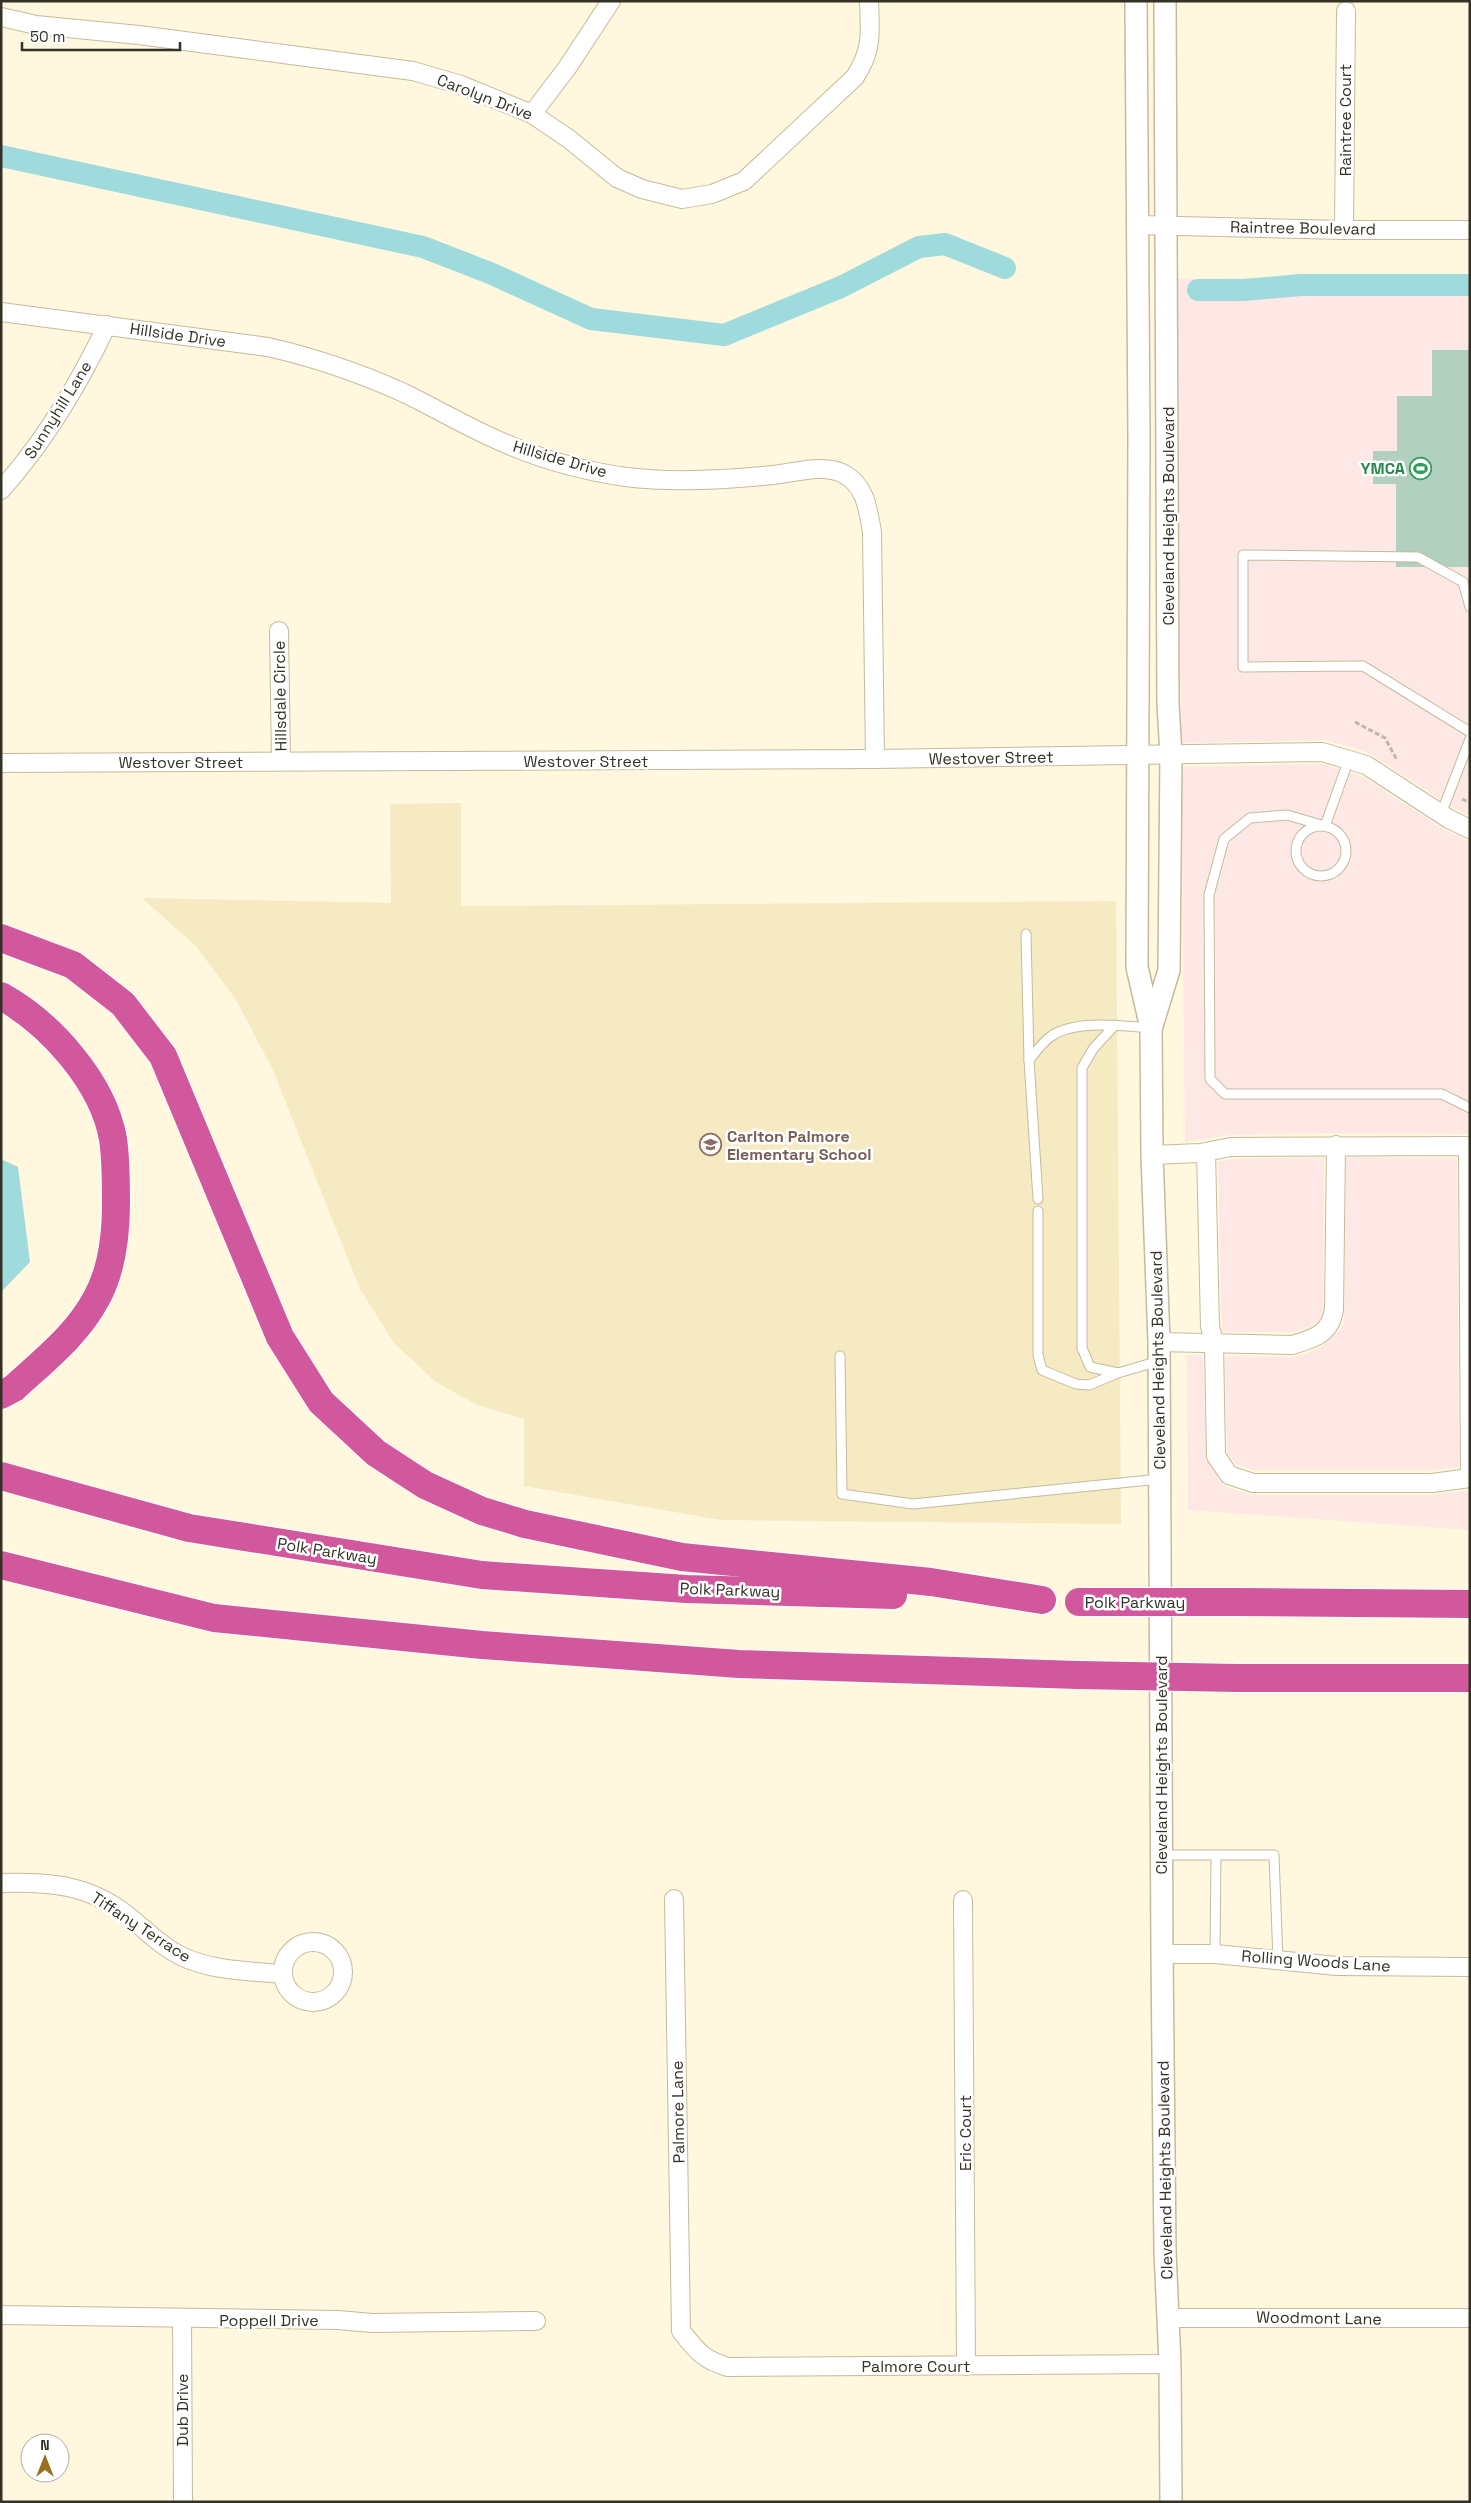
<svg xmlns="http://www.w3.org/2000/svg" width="1471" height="2503" viewBox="0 0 1471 2503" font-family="'Space Grotesk',sans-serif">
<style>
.commercial{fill:#fde8e5}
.built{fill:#f6eac3}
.grass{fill:#b1d0bf}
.water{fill:#9fdadd}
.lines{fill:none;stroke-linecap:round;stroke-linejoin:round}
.canal{stroke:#9fdadd;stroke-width:22}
.service-casing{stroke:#c4bb9d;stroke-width:11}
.minor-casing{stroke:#c4bb9d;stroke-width:20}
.tertiary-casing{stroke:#c4bb9d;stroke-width:24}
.motorway-casing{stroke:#fff;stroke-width:30}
.path{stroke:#bfb8a4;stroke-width:3;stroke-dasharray:5 2.5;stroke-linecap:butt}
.service{stroke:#fff;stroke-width:9}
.minor{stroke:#fff;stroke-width:18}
.tertiary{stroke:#fff;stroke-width:21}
.motorway{stroke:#d1589c;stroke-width:28}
.motorway-bridge-casing{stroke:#fff;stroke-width:30;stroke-linecap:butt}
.motorway-bridge{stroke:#d1589c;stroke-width:28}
.labels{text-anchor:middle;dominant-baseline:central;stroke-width:5;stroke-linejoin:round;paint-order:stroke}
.street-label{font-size:16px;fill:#343125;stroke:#fff}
.leisure-label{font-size:16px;font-weight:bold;fill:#27864d;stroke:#fff;text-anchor:end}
.education-label{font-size:16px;font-weight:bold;fill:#785e54;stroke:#fff;text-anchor:start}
</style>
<rect width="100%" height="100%" fill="#fff7de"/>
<g class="commercial">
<path d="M1470,277V816L1454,808L1369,753L1351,747L1324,740L1181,743L1177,279Z"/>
<path d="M1321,764L1361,776L1445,830L1470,842V1136L1468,1134L1325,1133L1231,1135L1185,1142L1181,767Z"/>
<path d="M1324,1157L1323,1315L1309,1328L1291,1332H1222L1218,1162L1232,1159Z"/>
<path d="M1346,1157L1457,1158L1459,1467L1431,1470H1254L1235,1464L1227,1452L1225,1356L1295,1357L1319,1349L1340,1330L1344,1323Z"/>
<path d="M1187,1355L1203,1356L1206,1456L1220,1482L1226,1487L1253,1495H1432L1470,1490V1530L1188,1510Z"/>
</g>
<path class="built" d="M461,803V906L1116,901L1121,1524L721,1520L524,1486V1419L477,1405L436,1382L394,1343L360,1289L273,1070L235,998L195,945L142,898L391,903L390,804Z"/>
<path class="grass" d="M1432,350H1470V567H1396V484H1373V451H1397V396H1432Z"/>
<path class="water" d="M1,1159L18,1167L30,1262L1,1292Z"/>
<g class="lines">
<g class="canal">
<path d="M1,156L423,247L490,273L591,319L724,335L841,287L919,247L945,244L1005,268"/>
<path d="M1198,290H1244L1301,285H1470"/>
</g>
<defs>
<g id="service">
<path d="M1470,607L1463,582L1418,557L1243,555V667L1363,666L1470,732"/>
<path d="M1349,759L1325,826L1287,815L1250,818L1224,839L1209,895L1210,1079L1225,1094H1442L1470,1108"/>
<path d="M1441,814L1470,739"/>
<circle cx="1321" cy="851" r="25"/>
<path d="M1026,934L1029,1060"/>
<path d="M1115,1025L1093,1049L1082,1068V1348L1090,1367L1118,1373"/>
<path d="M1038,1199L1029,1060C1035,1053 1042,1043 1050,1037C1074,1019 1122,1026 1151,1028"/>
<path d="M1038,1211V1355L1042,1370L1076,1384L1089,1385L1118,1373L1159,1361"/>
<path d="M840,1356L842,1494L913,1504L1160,1479"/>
<path d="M1162,1855H1274L1278,1960"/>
<path d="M1215,1954L1216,1855"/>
</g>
<g id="minor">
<path d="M1,17L36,25L139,35L413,71L461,85L532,114L569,139L617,178L642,189L682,199L712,194L744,181L855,77C873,49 870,33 869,1"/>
<path d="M532,114L567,68L611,1"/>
<path d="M1137,225L1344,230H1470"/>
<path d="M1344,230L1346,11"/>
<path d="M1,312L268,347C316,358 360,373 404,393C437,409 469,428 502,442C540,459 584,471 626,477C673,483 725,480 773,475C794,473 824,463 844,474C866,486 868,510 872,532L875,759"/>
<path d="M1,490C45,441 79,384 107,325"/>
<path d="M279,631L281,761"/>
<path d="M1,763L875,759L1322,752L1366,765L1449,819L1470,829"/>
<path d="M1152,1155L1200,1153L1231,1147L1468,1146L1470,1478L1432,1483H1253L1229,1475L1216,1456L1214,1344L1210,1326L1206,1152"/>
<path d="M1159,1342L1292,1345C1313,1339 1331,1334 1334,1309L1336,1145"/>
<path d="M1,1883C49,1882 88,1884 127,1915C145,1929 160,1946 181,1956C212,1971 248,1971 282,1974"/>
<path d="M674,1899L681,2331C697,2351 703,2360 728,2367L1170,2364"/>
<path d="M963,1900L966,2366"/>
<circle cx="313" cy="1972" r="30"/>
<path d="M1162,1954H1215L1337,1966L1470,1967"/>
<path d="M1,2315L338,2320L372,2323L536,2321"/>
<path d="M1168,2318H1470"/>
<path d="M182,2319L183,2502"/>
</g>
<g id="tertiary">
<path d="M1136,1L1139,438L1137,967L1151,1028L1152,1155L1159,1342L1162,1954L1165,2251L1170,2364L1171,2502"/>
<path d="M1152,1026L1169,970L1171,755L1168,704L1165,1"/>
</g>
<g id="motorway">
<path d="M1,938L73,965L123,1004L163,1056L280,1337L321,1402L376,1453L425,1485L482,1511L525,1524L682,1557L931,1582L1042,1600"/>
<path d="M1,996C50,1023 103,1082 113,1139C116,1159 116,1182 116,1203C116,1235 112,1271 96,1299C77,1335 43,1361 14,1388L1,1395"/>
<path d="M1,1476L189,1528L482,1575L686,1589L893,1595"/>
<path d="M1,1565L214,1618L482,1645L739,1664L1078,1675"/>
<path d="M1236,1602L1470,1604"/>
<path d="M1237,1678H1470"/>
</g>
</defs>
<use href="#service" class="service-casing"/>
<use href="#minor" class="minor-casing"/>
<use href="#tertiary" class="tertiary-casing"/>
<use href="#motorway" class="motorway-casing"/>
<g class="path">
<path d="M1355,722L1385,738L1397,760"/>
<path d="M1462,799L1470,803"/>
</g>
<use href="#service" class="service"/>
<use href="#minor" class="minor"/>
<use href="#tertiary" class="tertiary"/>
<use href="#motorway" class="motorway"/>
<defs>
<g id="motorway-bridge">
<path d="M1079,1602H1236"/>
<path d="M1078,1675L1237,1678"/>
</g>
</defs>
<use href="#motorway-bridge" class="motorway-bridge-casing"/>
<use href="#motorway-bridge" class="motorway-bridge"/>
</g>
<defs>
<symbol id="stadium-ring" viewBox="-11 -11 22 22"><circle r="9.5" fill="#fff" stroke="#2e9e5b" stroke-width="1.5"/><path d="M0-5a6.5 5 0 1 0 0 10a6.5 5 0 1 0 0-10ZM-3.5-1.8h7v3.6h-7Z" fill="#2e9e5b"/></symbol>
<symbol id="school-ring" viewBox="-11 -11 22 22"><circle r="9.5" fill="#fff" stroke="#8d6e63" stroke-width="1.5"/><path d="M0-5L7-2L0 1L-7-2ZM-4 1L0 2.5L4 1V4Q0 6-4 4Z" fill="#8d6e63"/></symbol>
</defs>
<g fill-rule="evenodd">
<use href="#stadium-ring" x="1408" y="456" width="25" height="25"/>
<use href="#school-ring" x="698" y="1132" width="25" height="25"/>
</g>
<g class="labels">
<g class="street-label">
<text transform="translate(485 97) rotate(21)">Carolyn Drive</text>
<text transform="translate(1345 120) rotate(-90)">Raintree Court</text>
<text transform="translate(1303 228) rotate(1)">Raintree Boulevard</text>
<text transform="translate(178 335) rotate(8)">Hillside Drive</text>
<text transform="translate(58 410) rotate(-58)">Sunnyhill Lane</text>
<text transform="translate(560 459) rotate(16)">Hillside Drive</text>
<text transform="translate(1168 516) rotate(-90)">Cleveland Heights Boulevard</text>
<text transform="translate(280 696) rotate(-91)">Hillsdale Circle</text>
<text transform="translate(991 758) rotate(-1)">Westover Street</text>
<text x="586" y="761">Westover Street</text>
<text x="181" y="762">Westover Street</text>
<text transform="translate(1158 1360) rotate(-91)">Cleveland Heights Boulevard</text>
<text transform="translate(327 1551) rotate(9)">Polk Parkway</text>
<text transform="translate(730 1590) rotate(2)">Polk Parkway</text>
<text x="1135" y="1602">Polk Parkway</text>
<text transform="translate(1161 1765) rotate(-90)">Cleveland Heights Boulevard</text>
<text transform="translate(141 1927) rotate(33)">Tiffany Terrace</text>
<text transform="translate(1316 1961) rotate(4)">Rolling Woods Lane</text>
<text transform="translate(678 2112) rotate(-91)">Palmore Lane</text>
<text transform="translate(965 2133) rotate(-90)">Eric Court</text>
<text transform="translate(1165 2170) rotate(-91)">Cleveland Heights Boulevard</text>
<text transform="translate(1319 2318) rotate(1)">Woodmont Lane</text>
<text x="269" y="2320">Poppell Drive</text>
<text x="916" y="2366">Palmore Court</text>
<text transform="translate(182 2410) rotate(-90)">Dub Drive</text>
</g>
<g class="leisure-label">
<text x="1405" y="468">YMCA</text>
</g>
<g class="education-label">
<text x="727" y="1136">Carlton Palmore<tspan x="727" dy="18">Elementary School</tspan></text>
</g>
</g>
<rect width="1471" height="2503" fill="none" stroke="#343125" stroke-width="5"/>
<g transform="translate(45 2458)"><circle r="24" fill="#ffffff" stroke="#aeada8"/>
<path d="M0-4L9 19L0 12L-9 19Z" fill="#99701d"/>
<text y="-8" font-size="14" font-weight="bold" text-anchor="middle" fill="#343125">N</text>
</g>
<path d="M22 42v8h158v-8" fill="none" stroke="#343125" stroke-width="2.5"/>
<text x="30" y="42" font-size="15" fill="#343125" stroke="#ffffff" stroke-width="4" paint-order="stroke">50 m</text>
</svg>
